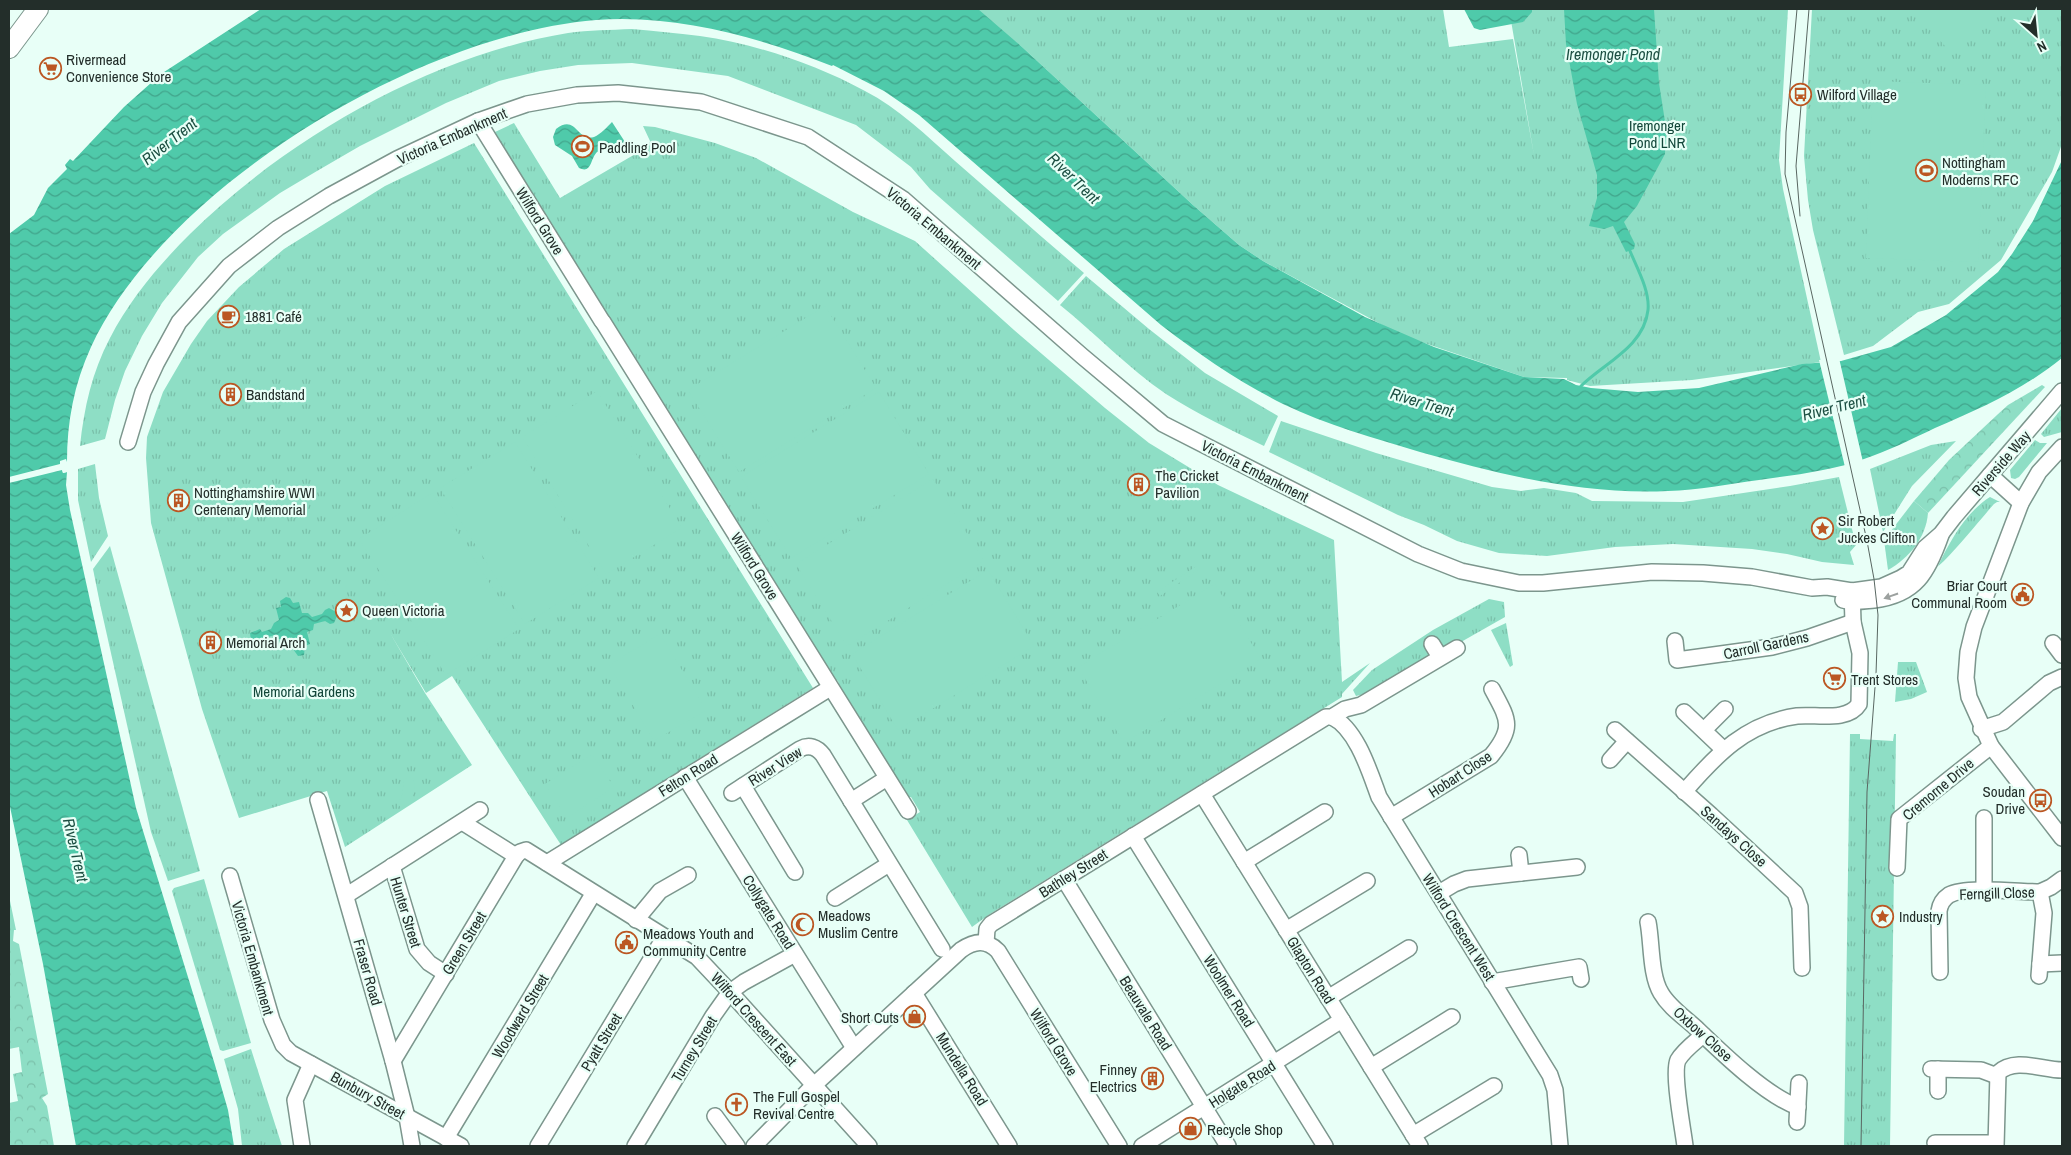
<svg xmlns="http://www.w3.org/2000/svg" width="2071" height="1155" viewBox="0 0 2071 1155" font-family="'Archivo Narrow',sans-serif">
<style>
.grass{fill:url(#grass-tufts)}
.forest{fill:url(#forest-crowns)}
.garden{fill:#8edec5}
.water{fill:url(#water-waves)}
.pier{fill:#e8fff7}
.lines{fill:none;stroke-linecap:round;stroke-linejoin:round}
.stream{stroke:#4fcaaa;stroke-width:3}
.minor-casing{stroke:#7c968d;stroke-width:18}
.major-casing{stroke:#7c968d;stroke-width:22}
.minor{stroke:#fff;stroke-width:15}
.major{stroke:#fff;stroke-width:20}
.tram{stroke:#596762;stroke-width:1}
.oneway{fill:#9ca19f}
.labels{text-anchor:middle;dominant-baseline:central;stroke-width:4.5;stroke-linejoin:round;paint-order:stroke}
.poi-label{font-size:15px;fill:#232e2a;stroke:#e8fff7;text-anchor:start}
.park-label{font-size:15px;fill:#114639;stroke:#e8fff7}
.street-label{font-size:15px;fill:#232e2a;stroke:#e8fff7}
.water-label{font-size:16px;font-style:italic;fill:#1c4f42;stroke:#e8fff7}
</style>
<defs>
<pattern id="grass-tufts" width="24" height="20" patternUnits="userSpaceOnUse" patternTransform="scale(1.25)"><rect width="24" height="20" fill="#8edec5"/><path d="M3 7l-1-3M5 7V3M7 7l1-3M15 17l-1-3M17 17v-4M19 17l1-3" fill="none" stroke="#7abfa9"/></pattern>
<pattern id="forest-crowns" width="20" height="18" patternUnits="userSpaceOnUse" patternTransform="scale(1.25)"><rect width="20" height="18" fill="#8edec5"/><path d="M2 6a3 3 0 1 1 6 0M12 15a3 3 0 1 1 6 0" fill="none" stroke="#7abfa9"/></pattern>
<pattern id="water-waves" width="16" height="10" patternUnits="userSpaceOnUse" patternTransform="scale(1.25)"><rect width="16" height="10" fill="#4fcaaa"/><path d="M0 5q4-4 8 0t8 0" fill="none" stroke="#41a48b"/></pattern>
</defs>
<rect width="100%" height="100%" fill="#e8fff7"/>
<g class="grass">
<path d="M969,9H1443L1449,47L1513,39L1534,155L1509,9H1788L1779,160L1783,189L1821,362L1692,380L1590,386L1567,380V378L1524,377L1401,335L1263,261L1239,245L1193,205L1021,46Z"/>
<path d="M1812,9H2062V144L2052,172L2001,260L1949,304L1918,312L1873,346L1844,355L1813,230L1808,200L1804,156Z"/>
<path d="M632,29C654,31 677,33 700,36C756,44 815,64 865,91C898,108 927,136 955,161C998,198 1040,236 1084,273L1058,301L930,189L911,167L856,125L728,76L632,63L578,65L540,71L499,81L446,103L360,146L317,171L280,193L223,234L198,257L162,303L142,336L125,371L115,400L105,439L80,446C84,408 92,372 110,338C130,299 159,265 190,234C287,138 432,55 568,33C589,30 610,30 632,29Z"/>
<path d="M514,123L560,198L649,146L650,141L643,126L655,127L715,143L756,158L853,212L915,241L1014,330L1105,408L1149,443L1218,485L1334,540L1342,682L1370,663L1342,694V697L990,914L972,927L907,820L920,812L911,797H904L840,689L838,681L829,676L722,502L720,491L710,484L495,132Z"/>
<path d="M474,143L813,688L561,845L452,676L426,693L390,633L425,693L472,765L345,847L327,791L239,818L202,709L151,523L146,458L147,437L163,392L191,344L207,321L239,287L284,249L385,186Z"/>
<path d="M1086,276L1149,329L1205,373L1278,416L1264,446C1231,430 1197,414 1166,394C1128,368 1096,334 1060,305Z"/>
<path d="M2062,408V432L2044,437L2041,434Z"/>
<path d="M1281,421L1376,453L1492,487L1521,491L1544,488L1576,493L1592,501L1683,502L1790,486L1839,477L1856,545L1850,552L1854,565L1822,562L1787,554L1752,549L1673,544L1615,547L1547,556L1499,553L1457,541L1424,525L1398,515L1269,452Z"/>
<path d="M2035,440L2040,443H2047L2019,477L2015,479L2011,478L2010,470Z"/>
<path d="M1956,441L1912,486L1883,532L1870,469L1931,445Z"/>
<path d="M95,464L99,498L108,536L91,562L78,500V469Z"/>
<path d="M1990,497L2000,502H1997L1994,504C1986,513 1944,564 1938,566C1950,541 1966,512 1990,497Z"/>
<path d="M1914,501L1928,513C1926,538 1909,558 1888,570L1884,540Z"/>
<path d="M110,546L200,871L168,881L151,832L100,604L93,569Z"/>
<path d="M1489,599L1504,602L1505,617L1373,692L1356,696L1353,690L1372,670L1433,630Z"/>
<path d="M1506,623L1513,665L1510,667L1491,630Z"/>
<path d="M1898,662H1916L1927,692L1911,699L1895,702Z"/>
<path d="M1850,734H1860V739L1893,741L1894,734H1896L1890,1146H1844Z"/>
<path d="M204,879L251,1043L223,1051L220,1050L172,891L174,888Z"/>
<path d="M251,1049L282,1146H242L238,1109L224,1059Z"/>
</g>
<g class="forest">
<path d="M2042,385L2045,387L1928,513L1914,501L1949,460L1997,415L2008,405Z"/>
<path d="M9,896L16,930H14L13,941L19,944L48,1094L42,1098L47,1106L54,1146H9V1103L18,1101L13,1074L22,1072L19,1047L9,1049Z"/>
</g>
<g class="garden">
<path d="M1910,9H1990L1948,49Z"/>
<path d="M1873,81L1986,85L1978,262L1866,258Z"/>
<path d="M825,306L876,388L739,472L688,390Z"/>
<path d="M597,391L682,528L606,574L522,437Z"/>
<path d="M879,392L929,474L791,558L741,477Z"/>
<path d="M515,442L599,578L525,624L440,488Z"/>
<path d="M933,479L984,561L847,646L796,564Z"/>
<path d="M432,493L519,629L446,675L359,539Z"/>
<path d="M1198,565L1201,568L1160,596L1157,592Z"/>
<path d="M988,570L1034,646L898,730L852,654Z"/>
<path d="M1215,584L1261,659L1124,743L1078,667Z"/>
<path d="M660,634L706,710L654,741L609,665Z"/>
<path d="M592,754L614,787L567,818L545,784Z"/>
<path d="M412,777C418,791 412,800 401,808L398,804L402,795L404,779Z"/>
</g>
<g class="water">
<path d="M261,9H978L1021,46L1193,205L1239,245L1263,261L1365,317L1434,347L1524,377L1564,379L1576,385L1591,388L1638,392L1699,388L1802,364L1841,361L1891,347L1946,315L1998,272L2012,254L2033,221L2062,160V358C2024,389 1980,409 1935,428C1912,439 1888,451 1864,459C1831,471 1794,475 1759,480C1729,484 1698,490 1668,491C1583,495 1501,475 1420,452C1374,438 1327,425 1283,404C1239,382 1200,355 1161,325L919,115L884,91L833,65L832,66C758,37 676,14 596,20C421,34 166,185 91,347C74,384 67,422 67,462H60L63,473L67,472L66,485L70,510L136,808L215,1065L228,1110L234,1146H76L43,964L9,802V234L34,215L48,188L67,169L65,165L70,159L73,161L124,107L161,74Z"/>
<path d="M1464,9H1532V12L1523,22L1480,30L1474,28Z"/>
<path d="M1564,9H1654L1659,83L1666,128L1665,154L1637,206L1624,222L1635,244L1634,249L1626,252L1613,226L1604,229L1589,226L1597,198V175L1577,104L1566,44Z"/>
<path d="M612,122L625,142L597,152C590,159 592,174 579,168L572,156L555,145L553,137L556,129C576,113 577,142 594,137C601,134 607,127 612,122Z"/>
<path d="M286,597L290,598L293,603L299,602L302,613H308L312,617L322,614L325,610L329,608L336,612L337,616L334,623L330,624L325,621L314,624L313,630L307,632L310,644L305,646L304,655L298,656L293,649L288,651L285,639H277L275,635L264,638L261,644L257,645L251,641L250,633L260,629L262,632L271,629L274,623L279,620L276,608L281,607L280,601Z"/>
</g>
<g class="pier">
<path d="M1839,358L1863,462L1845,467L1819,360Z"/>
<path d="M66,459L67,462L70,460L68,465L63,463L67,472L63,473L62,470L9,483V477L60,464V461Z"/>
</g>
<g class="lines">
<path class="stream" d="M1581,386C1604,363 1644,347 1648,310C1650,291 1637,268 1630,251"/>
<defs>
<g id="minor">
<path d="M478,121L602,321"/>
<path d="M603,322L908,811"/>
<path d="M128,442L143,392L156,364L179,322L229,266L278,228L329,196L397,159L478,121L527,104L577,95L618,93L701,102L808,137L903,199L1082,356L1163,424L1418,554L1461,571L1519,583H1543L1652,572L1703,573L1752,577L1812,588L1827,587L1852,591L1881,587L1901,578L1909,573L1925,548L1941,534L1954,517L2062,391"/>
<path d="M2062,447L2039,472L2021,503L1974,627L1968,652L1966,678L1969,697L1991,746L2062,838"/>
<path d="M1990,475L2021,503"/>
<path d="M1843,600C1853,603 1863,601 1874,600C1916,595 1928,572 1941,535"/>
<path d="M1675,641L1677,660L1772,647L1807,638L1853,622"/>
<path d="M2053,643L2062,655"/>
<path d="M1432,644L1440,657"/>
<path d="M1684,712L1723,749"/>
<path d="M1332,717C1357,729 1370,773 1379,797L1550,1075L1555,1090L1560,1146"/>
<path d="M1981,729L2003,722L2049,683L2062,677"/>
<path d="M1615,730L1711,815L1795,893L1800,907L1802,968"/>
<path d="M1704,730L1725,709"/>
<path d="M1610,760L1627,741"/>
<path d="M685,777L854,1048"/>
<path d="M743,786L795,872"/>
<path d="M1684,792C1716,755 1746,723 1797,716C1816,714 1848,722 1859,704L1860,653L1853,622L1852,591"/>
<path d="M732,793L800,749C809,744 817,747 823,755L942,949"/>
<path d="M1202,794L1420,1146"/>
<path d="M318,800L393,1061L407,1117L412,1146"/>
<path d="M851,801L887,778"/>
<path d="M1391,817L1491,756C1515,727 1508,719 1492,689"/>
<path d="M462,822L516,856"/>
<path d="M1133,836L1325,1146"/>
<path d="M1519,855L1521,873"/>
<path d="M1244,862L1325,812"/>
<path d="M547,863L830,688"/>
<path d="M392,866L417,949L429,963L446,974"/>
<path d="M1897,868L1899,819L1991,746"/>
<path d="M230,876L272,1020L283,1045L291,1053L461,1146"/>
<path d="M1064,879L1228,1146"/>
<path d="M1984,891V818"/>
<path d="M1439,893L1454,884L1467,879L1577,867"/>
<path d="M347,895L480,810"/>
<path d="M835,898L889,864"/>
<path d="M636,920L660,891L688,875"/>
<path d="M1648,922C1652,942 1650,975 1661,993C1669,1007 1684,1017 1696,1028C1721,1052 1766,1096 1798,1107"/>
<path d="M1286,930L1367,881"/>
<path d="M986,943L987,929L991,924L1326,717H1332L1345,709L1361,705L1457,648"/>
<path d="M2040,964L2062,963"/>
<path d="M1940,972L1939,911C1940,904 1943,899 1949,895C1966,886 2019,892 2040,892L2051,887L2062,879"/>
<path d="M2039,976L2044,913L2040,892"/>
<path d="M1492,982L1579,967L1581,979"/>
<path d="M914,993L1009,1146"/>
<path d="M1328,998L1409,948"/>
<path d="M393,1061L516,856L520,852L526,850L697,957L730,992L869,1146"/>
<path d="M1371,1067L1452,1017"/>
<path d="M1931,1069L1981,1070L1997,1076"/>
<path d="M1938,1091V1069"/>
<path d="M715,1116L737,1146"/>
<path d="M1797,1122L1799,1083"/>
<path d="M1413,1135L1494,1086"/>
<path d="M446,1138L593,894"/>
<path d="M1935,1143H1995"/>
<path d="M302,1146L295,1100L311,1064"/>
<path d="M538,1146L664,938"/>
<path d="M635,1146L713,1016L730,992L744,982L795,954"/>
<path d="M754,1146L813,1086L961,950C974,941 986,939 998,951L1119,1146"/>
<path d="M1142,1146L1342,1020"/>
<path d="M1685,1146C1683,1129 1672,1073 1678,1060C1683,1051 1695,1042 1703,1035"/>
<path d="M1996,1146L1998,1073C2015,1057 2042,1070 2062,1070"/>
</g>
<path id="major" d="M9,48L38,9"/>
</defs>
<use href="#minor" class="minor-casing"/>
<use href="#major" class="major-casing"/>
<use href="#minor" class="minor"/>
<use href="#major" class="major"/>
<g class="tram">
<path d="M1797,9L1786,132L1785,174L1867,541L1874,579L1878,615L1876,674L1867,792L1861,1146"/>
<path d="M1800,216L1796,166L1809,9"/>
</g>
</g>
<defs><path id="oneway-solid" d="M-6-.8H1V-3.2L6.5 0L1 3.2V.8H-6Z" transform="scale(1.25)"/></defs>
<use class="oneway" href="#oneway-solid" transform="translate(1891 596) rotate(161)"/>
<defs>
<symbol id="supermarket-ring" viewBox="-11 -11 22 22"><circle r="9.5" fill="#e8fff7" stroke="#bb5723" stroke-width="1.5"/><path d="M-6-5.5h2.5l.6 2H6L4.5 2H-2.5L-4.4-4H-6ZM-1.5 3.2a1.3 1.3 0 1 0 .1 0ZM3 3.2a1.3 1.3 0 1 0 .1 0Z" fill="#bb5723"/></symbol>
<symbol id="bus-ring" viewBox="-11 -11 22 22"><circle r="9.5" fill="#e8fff7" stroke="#bb5723" stroke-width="1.5"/><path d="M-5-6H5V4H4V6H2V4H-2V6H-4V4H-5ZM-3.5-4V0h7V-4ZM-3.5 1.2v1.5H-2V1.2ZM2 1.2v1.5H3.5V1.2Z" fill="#bb5723"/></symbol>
<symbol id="stadium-ring" viewBox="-11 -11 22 22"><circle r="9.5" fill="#e8fff7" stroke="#bb5723" stroke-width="1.5"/><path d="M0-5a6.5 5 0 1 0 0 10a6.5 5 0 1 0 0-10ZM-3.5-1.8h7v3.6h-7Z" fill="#bb5723"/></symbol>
<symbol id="cafe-ring" viewBox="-11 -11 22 22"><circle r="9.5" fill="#e8fff7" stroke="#bb5723" stroke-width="1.5"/><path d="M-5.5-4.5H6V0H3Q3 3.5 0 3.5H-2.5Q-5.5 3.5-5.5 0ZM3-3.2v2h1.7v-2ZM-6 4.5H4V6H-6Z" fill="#bb5723"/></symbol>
<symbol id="building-ring" viewBox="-11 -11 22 22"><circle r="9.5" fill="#e8fff7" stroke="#bb5723" stroke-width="1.5"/><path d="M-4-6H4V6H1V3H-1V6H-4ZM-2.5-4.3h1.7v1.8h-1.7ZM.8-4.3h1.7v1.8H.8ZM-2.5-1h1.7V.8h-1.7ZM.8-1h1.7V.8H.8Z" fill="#bb5723"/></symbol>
<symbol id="sight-ring" viewBox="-11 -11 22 22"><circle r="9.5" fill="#e8fff7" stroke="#bb5723" stroke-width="1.5"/><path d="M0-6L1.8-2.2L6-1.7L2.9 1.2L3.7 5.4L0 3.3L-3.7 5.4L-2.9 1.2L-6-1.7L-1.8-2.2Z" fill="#bb5723"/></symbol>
<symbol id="civic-ring" viewBox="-11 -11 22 22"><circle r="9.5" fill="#e8fff7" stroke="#bb5723" stroke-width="1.5"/><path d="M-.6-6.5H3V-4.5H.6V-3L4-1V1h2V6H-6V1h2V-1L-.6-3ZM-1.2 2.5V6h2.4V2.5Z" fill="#bb5723"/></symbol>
<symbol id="mosque-ring" viewBox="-11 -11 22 22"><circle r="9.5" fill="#e8fff7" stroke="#bb5723" stroke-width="1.5"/><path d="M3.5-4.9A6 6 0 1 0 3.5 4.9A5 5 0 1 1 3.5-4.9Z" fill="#bb5723"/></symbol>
<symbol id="shop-ring" viewBox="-11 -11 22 22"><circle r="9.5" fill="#e8fff7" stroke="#bb5723" stroke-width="1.5"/><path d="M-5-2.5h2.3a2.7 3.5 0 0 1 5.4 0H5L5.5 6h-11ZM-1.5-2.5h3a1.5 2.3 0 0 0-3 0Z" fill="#bb5723"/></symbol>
<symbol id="church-ring" viewBox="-11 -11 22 22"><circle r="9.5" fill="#e8fff7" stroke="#bb5723" stroke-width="1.5"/><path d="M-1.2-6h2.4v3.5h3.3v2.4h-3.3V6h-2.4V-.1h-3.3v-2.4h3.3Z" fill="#bb5723"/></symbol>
</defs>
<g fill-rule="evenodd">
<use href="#supermarket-ring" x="38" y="56" width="25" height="25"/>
<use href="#bus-ring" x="1788" y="82" width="25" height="25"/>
<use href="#stadium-ring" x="570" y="134" width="25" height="25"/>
<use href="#stadium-ring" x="1914" y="158" width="25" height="25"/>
<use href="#cafe-ring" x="216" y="304" width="25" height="25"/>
<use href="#building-ring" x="218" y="382" width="25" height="25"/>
<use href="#building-ring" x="1126" y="472" width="25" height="25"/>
<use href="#building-ring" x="166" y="488" width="25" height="25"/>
<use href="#sight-ring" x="1810" y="516" width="25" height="25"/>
<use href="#civic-ring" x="2010" y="582" width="25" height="25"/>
<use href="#sight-ring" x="334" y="598" width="25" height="25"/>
<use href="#building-ring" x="198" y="630" width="25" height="25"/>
<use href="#supermarket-ring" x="1822" y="666" width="25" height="25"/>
<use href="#bus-ring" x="2028" y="788" width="25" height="25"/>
<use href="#sight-ring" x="1870" y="904" width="25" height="25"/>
<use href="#mosque-ring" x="790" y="912" width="25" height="25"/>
<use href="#civic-ring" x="614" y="930" width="25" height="25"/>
<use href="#shop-ring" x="902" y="1004" width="25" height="25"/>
<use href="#building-ring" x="1140" y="1066" width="25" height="25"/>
<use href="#church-ring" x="724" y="1092" width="25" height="25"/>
<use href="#shop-ring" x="1178" y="1116" width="25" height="25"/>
</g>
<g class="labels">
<g class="poi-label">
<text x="66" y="59">Rivermead<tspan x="66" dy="17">Convenience Store</tspan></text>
<text x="1817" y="94">Wilford Village</text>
<text x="599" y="147">Paddling Pool</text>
<text x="1942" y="162">Nottingham<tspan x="1942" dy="17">Moderns RFC</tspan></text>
<text x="245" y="316">1881 Café</text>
<text x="246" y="394">Bandstand</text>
<text x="1155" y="475">The Cricket<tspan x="1155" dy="17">Pavilion</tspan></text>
<text x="194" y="492">Nottinghamshire WWI<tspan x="194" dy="17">Centenary Memorial</tspan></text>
<text x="1838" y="520">Sir Robert<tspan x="1838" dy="17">Juckes Clifton</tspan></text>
<text x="2007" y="585" text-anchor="end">Briar Court<tspan x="2007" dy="17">Communal Room</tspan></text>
<text x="362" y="610">Queen Victoria</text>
<text x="226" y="642">Memorial Arch</text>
<text x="1851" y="679">Trent Stores</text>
<text x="2025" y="791" text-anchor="end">Soudan<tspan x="2025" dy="17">Drive</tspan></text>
<text x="818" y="915">Meadows<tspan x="818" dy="17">Muslim Centre</tspan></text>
<text x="1899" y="916">Industry</text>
<text x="643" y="933">Meadows Youth and<tspan x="643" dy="17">Community Centre</tspan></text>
<text x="899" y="1017" text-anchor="end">Short Cuts</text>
<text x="1137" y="1069" text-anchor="end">Finney<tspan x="1137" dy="17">Electrics</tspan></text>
<text x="753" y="1096">The Full Gospel<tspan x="753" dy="17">Revival Centre</tspan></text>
<text x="1207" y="1129">Recycle Shop</text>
</g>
<g class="park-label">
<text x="1657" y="125">Iremonger<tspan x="1657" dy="17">Pond LNR</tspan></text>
<text x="304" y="691">Memorial Gardens</text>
</g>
<g class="street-label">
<text transform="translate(452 136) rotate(-24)">Victoria Embankment</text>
<text transform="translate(540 221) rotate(58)">Wilford Grove</text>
<text transform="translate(934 228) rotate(40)">Victoria Embankment</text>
<text transform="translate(2001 463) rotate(-49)">Riverside Way</text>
<text transform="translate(1255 471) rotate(27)">Victoria Embankment</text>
<text transform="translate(755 566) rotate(58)">Wilford Grove</text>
<text transform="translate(1766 645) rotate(-12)">Carroll Gardens</text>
<text transform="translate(775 766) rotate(-32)">River View</text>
<text transform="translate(1460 774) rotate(-33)">Hobart Close</text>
<text transform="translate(688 775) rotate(-32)">Felton Road</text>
<text transform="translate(1938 789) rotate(-40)">Cremorne Drive</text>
<text transform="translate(1734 836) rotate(42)">Sandays Close</text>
<text transform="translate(1073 873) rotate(-32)">Bathley Street</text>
<text transform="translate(1997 893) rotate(-2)">Ferngill Close</text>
<text transform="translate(406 912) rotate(73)">Hunter Street</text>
<text transform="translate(769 912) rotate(58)">Collygate Road</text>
<text transform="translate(1459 927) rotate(58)">Wilford Crescent West</text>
<text transform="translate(464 943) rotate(-59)">Green Street</text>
<text transform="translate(253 958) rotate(74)">Victoria Embankment</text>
<text transform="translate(1311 970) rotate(58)">Glapton Road</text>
<text transform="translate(368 972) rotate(74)">Fraser Road</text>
<text transform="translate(1229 991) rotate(58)">Woolmer Road</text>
<text transform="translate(1146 1013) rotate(58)">Beauvale Road</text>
<text transform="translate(520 1016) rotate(-59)">Woodward Street</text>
<text transform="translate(754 1019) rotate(48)">Wilford Crescent East</text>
<text transform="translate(1703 1034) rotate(42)">Oxbow Close</text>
<text transform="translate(601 1042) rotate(-59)">Pyatt Street</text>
<text transform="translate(1054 1042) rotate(58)">Wilford Grove</text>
<text transform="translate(694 1049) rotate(-59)">Turney Street</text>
<text transform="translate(962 1069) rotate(58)">Mundella Road</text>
<text transform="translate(1242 1084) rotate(-32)">Holgate Road</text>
<text transform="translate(368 1095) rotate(29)">Bunbury Street</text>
</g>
<g class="water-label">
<text x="1613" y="54">Iremonger Pond</text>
<text transform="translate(169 141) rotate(-38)">River Trent</text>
<text transform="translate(1074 178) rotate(44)">River Trent</text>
<text transform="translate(1422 402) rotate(17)">River Trent</text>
<text transform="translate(1834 407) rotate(-14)">River Trent</text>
<text transform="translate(76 850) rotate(77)">River Trent</text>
</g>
</g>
<rect width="2071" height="1155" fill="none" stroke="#232e2a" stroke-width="20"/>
<g transform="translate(2036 35) rotate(153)" stroke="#e8fff7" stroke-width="4" paint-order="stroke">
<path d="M0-4L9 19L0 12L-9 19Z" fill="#232e2a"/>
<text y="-8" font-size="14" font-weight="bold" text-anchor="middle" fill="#232e2a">N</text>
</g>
</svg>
